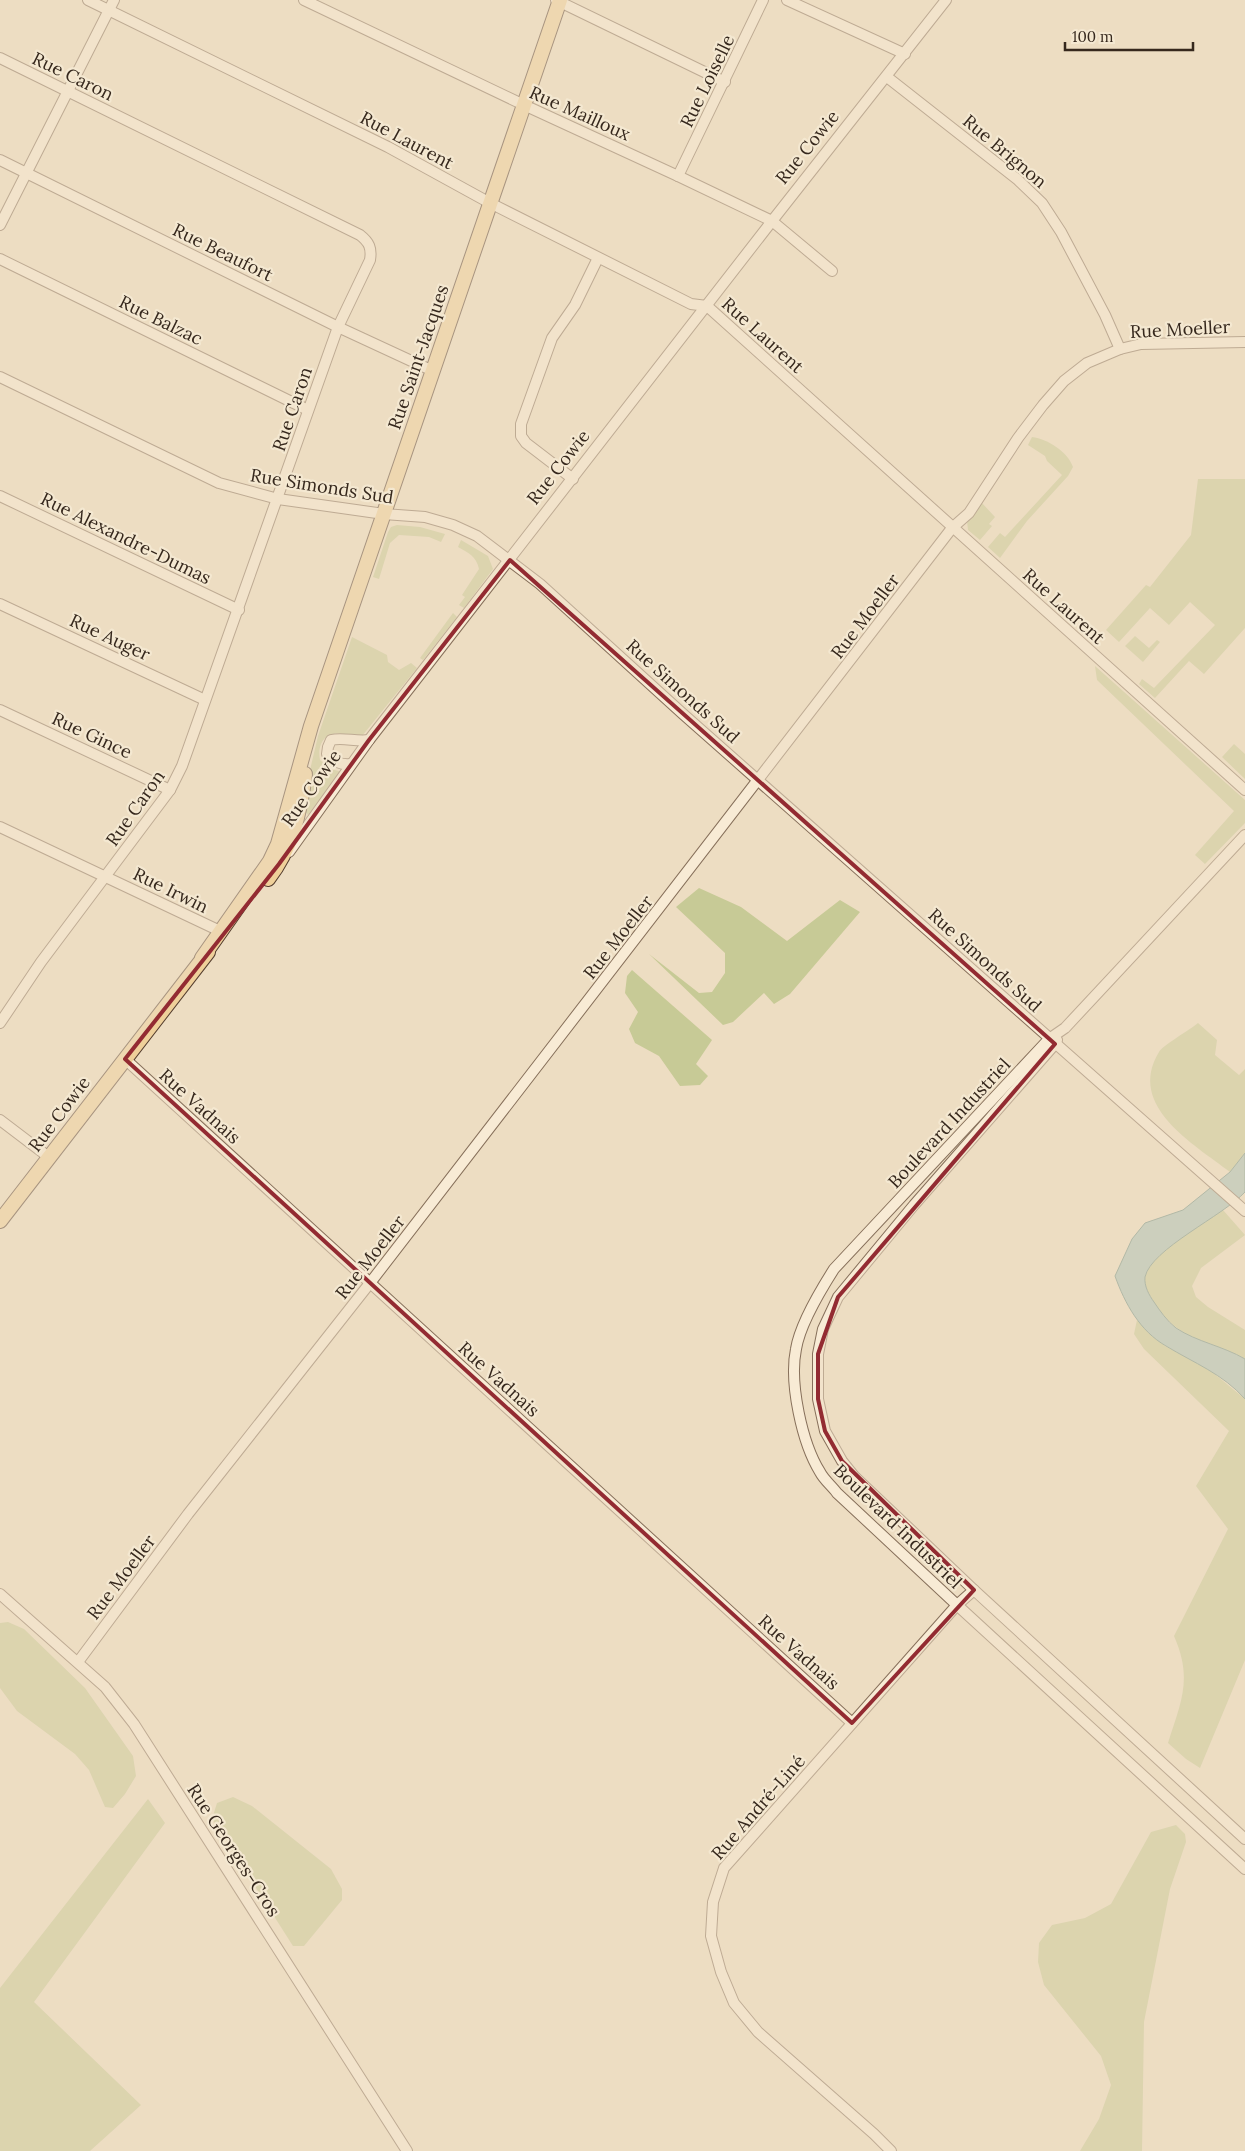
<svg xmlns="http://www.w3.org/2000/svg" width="1245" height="2151" viewBox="0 0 1245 2151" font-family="Lora,serif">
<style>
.green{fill:#c7ca96}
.water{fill:#a4bfb6;stroke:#6b8d83}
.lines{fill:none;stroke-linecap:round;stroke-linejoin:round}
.minor-casing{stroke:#866f5a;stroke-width:12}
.major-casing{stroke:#543d2e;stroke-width:16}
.minor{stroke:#f8ebd5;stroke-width:10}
.major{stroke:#efd09a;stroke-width:14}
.marked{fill:none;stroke:#932b32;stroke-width:4;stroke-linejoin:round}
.labels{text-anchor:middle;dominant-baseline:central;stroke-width:4.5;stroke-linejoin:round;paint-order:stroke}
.street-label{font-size:18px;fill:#36281d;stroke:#f4e8d1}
</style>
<rect width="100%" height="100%" fill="#edddc2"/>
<g class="green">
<path d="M1032,437C1048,439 1068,452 1073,467L1068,476L1027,521L1000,558L988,547L1000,533L1005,537L1062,475L1047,461L1045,456L1028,445Z"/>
<path d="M1198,479H1245V628L1204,674L1189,661L1155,698L1139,684L1142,679L1154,688L1215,625L1190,602L1169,625L1150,608L1119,642L1106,630L1146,585L1150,587L1191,535Z"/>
<path d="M981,502L995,517L989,524L992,526L980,540L968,530L967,521Z"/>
<path d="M397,525L420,527L445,534L441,542L429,537L399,535L390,543L379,579L373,577L388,532L391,527Z"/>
<path d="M461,540L488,556L493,569L464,608L459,605L465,597L462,595L479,569C476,556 469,553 458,547Z"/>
<path d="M453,613L457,617L423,660L420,658Z"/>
<path d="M1135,636L1149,648L1157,640L1160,642L1143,662L1125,646Z"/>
<path d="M352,637L387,655L388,662L399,670L411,663L417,668L362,736C348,737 330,726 321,744C319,749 319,754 320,760L330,769L339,771L340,774L308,815L305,811L310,770L318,736Z"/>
<path d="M1095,666L1245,800V823L1205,864L1195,855L1234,811L1097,680Z"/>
<path d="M1234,744L1245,754V779L1222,757Z"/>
<path d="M699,888L741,907L787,941L840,900L860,912L790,994L774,1004L764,993L733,1022L723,1025L649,954L699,993L712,992L725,973V953L676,907Z"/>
<path d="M632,970L712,1040L696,1064L708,1076L700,1085L680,1086L659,1056L635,1043L629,1029L638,1012L625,993L627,976Z"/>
<path d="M1198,1023L1217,1040L1215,1055L1239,1075L1245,1069V1153L1230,1172C1194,1144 1126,1106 1159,1052C1162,1046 1191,1029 1198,1023Z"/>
<path d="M1223,1210L1245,1235L1201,1268L1192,1286L1196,1297L1208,1307L1245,1330V1359C1228,1349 1210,1345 1192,1337C1177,1330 1164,1318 1155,1304C1151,1297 1145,1289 1145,1280C1144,1257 1204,1223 1223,1210Z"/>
<path d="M1137,1320L1165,1346L1205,1366L1245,1399V1660L1200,1768L1186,1759L1168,1743C1181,1702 1193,1679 1174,1636L1228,1529L1196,1486L1229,1431L1144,1349L1134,1334Z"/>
<path d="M8,1622L24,1629L85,1688L133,1756L136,1776L125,1794L113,1808L105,1807L89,1770L75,1754L17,1711L0,1688V1623Z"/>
<path d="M233,1797L252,1806L331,1869L342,1889V1900L304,1946H293L212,1819L217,1803Z"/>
<path d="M148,1799L165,1823L34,2002L141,2105L90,2151H0V1988Z"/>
<path d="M1176,1825L1185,1834L1186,1842L1170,1889L1144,2022L1142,2151H1080L1099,2119L1111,2085L1101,2056L1044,1985L1038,1962L1039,1943L1052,1925L1085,1918L1111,1904L1151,1832Z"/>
</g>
<path class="water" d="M1245,1153V1192C1223,1216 1151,1249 1145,1277C1144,1286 1149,1295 1154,1302C1160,1311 1167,1321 1176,1328C1197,1342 1223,1346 1245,1359V1399C1223,1374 1194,1363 1166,1346C1140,1331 1125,1304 1115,1276L1132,1239L1145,1223L1183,1210L1230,1172Z"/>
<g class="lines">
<defs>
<g id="minor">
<path d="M88,0L388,147L490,203L691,304L707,306L1245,790"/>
<path d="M304,0L524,105L678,176L772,221L832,271"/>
<path d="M556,0L725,82"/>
<path d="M787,0L905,54"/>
<path d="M0,58L360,235C369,242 372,248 370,260L338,327L182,766L170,790L41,962L0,1023"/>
<path d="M887,77L1017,179L1042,203L1061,232L1105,315L1120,349"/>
<path d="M0,160L338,327L433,371"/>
<path d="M678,176L763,0"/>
<path d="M0,225L114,0"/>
<path d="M0,259L308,410"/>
<path d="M0,377L219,483L278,499L384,514L425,517L453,525L477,536L540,584L683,714L1245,1211"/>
<path d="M573,479L526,443L521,436V424L552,338L575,305L598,258"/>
<path d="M0,496L239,610"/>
<path d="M0,604L205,700"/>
<path d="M0,710L170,790"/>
<path d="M351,764C340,765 335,762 327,754L328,747L331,740C343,737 356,742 369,740"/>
<path d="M0,827L220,931"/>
<path d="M1245,835L1065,1028L1049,1039L834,1269C820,1291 800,1324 796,1349C789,1383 802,1443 820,1472C824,1480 832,1486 837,1493L957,1605L1245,1869"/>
<path d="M289,852L369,740L772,221L946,0"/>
<path d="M1057,1040L1055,1044L914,1205L838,1297L823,1329L818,1354V1399L825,1431L842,1461L854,1476L974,1590L1245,1839"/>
<path d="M125,1059L852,1723"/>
<path d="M0,1120L50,1158"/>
<path d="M0,1594L105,1687L134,1724L407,2151"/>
<path d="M78,1662L188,1514L370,1283L952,528L969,513L1018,438L1043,405L1064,381L1087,363L1120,349L1141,344L1245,342"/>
<path d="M891,2151L874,2134L758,2032L734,2003L721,1972L711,1936L713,1902L724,1868L957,1605L974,1590"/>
</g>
<g id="major">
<path d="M268,879C292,848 300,813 305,774"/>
<path d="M202,958L270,861L278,844L311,726L560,0"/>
<path d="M0,1221L208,952"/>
</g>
</defs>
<use href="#minor" class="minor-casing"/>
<use href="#major" class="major-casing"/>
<use href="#minor" class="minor"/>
<use href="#major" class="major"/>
</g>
<path d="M0 0H1245V2151H0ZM510,560L1055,1044L838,1297L818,1354V1399L825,1431L842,1461L974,1590L852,1723L125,1059L279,864L369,740Z" fill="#edddc2" fill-opacity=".55" fill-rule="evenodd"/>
<path class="marked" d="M510,560L1055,1044L838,1297L818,1354V1399L825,1431L842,1461L974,1590L852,1723L125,1059L279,864L369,740Z"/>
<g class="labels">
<g class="street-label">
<text transform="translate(73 76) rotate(26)">Rue Caron</text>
<text transform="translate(707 81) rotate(-64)">Rue Loiselle</text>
<text transform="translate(580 113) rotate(24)">Rue Mailloux</text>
<text transform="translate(407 140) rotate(28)">Rue Laurent</text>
<text transform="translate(807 147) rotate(-51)">Rue Cowie</text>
<text transform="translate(1005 151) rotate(40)">Rue Brignon</text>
<text transform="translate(223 252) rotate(26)">Rue Beaufort</text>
<text transform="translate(161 320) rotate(26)">Rue Balzac</text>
<text transform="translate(1180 329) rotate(-3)">Rue Moeller</text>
<text transform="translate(763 335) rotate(42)">Rue Laurent</text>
<text transform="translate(418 357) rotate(-71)">Rue Saint-Jacques</text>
<text transform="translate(292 409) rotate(-71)">Rue Caron</text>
<text transform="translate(558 467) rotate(-52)">Rue Cowie</text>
<text transform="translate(322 486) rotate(9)">Rue Simonds Sud</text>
<text transform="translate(126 538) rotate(26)">Rue Alexandre-Dumas</text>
<text transform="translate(1064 606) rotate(42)">Rue Laurent</text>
<text transform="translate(865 616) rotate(-53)">Rue Moeller</text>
<text transform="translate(110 637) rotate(25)">Rue Auger</text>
<text transform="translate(683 691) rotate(42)">Rue Simonds Sud</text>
<text transform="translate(92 735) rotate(25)">Rue Gince</text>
<text transform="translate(311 788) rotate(-55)">Rue Cowie</text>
<text transform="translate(135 808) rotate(-55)">Rue Caron</text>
<text transform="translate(171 890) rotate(26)">Rue Irwin</text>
<text transform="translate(618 937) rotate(-52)">Rue Moeller</text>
<text transform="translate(985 960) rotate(42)">Rue Simonds Sud</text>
<text transform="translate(200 1106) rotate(42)">Rue Vadnais</text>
<text transform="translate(59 1114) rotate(-53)">Rue Cowie</text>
<text transform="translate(949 1123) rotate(-47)">Boulevard Industriel</text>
<text transform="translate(370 1257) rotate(-52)">Rue Moeller</text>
<text transform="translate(499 1379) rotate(42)">Rue Vadnais</text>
<text transform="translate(898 1526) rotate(44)">Boulevard Industriel</text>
<text transform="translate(121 1577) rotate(-53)">Rue Moeller</text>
<text transform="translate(799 1652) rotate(42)">Rue Vadnais</text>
<text transform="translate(758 1807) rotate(-49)">Rue André-Liné</text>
<text transform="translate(234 1850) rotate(57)">Rue Georges-Cros</text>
</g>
</g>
<path d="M1065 42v8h128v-8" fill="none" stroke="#36281d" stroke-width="2.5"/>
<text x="1072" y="42" font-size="15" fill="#36281d" stroke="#f4e8d1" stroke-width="4" paint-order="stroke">100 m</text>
</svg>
